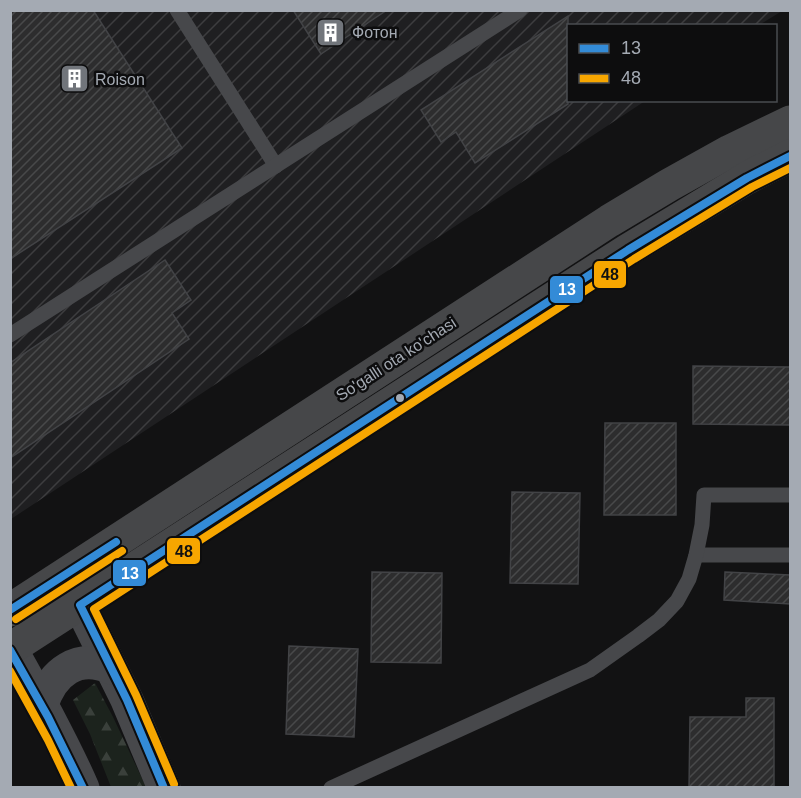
<svg xmlns="http://www.w3.org/2000/svg" width="801" height="798" viewBox="0 0 801 798" font-family="Helvetica,sans-serif">
<style>
.industrial{fill:url(#industrial-furrows)}
.forest{fill:url(#forest-firs)}
.building{fill:url(#building-hatch);stroke:#424346;stroke-width:1.5}
.lines{fill:none;stroke-linecap:round;stroke-linejoin:round}
.service{stroke:#47484b;stroke-width:15}
.tertiary{stroke:#47484b;stroke-width:33}
.secondary{stroke:#464749;stroke-width:33}
.bus-1-casing{stroke:#0d0d0e;stroke-width:12}
.bus-2-casing{stroke:#0d0d0e;stroke-width:12}
.bus-1{stroke:#338bd7;stroke-width:8}
.bus-2{stroke:#f7a600;stroke-width:8}
.bus-dot{fill:#a4aab3;stroke:#0d0d0e;stroke-width:2}
.labels{text-anchor:middle;dominant-baseline:central;stroke-width:5;stroke-linejoin:round;paint-order:stroke}
.poi-label{font-size:16px;fill:#a4aab3;stroke:#0d0d0e;text-anchor:start}
.street-label{font-size:16px;fill:#a4aab3;stroke:#0d0d0e}
.line-badge{stroke:#0d0d0e;stroke-width:2}
.badge-label{font-size:16px;text-anchor:middle;font-weight:bold;fill:#fff}
.pale-badge-label{font-size:16px;text-anchor:middle;font-weight:bold;fill:#111}
</style>
<defs>
<pattern id="industrial-furrows" width="10" height="10" patternUnits="userSpaceOnUse" patternTransform="scale(1.5)"><rect width="10" height="10" fill="#1f1f21"/><path d="M-1 1l2-2M0 10L10 0M9 11l2-2" fill="none" stroke="#3d3d3f"/></pattern>
<pattern id="forest-firs" width="22" height="20" patternUnits="userSpaceOnUse" patternTransform="scale(1.5)"><rect width="22" height="20" fill="#1c231d"/><path d="M5 1l3.5 6h-7zM16 11l3.5 6h-7z" fill="#3a403b"/></pattern>
<pattern id="building-hatch" width="6" height="6" patternUnits="userSpaceOnUse" patternTransform="scale(1.5)"><rect width="6" height="6" fill="#2d2d2e"/><path d="M-1 1l2-2M0 6l6-6M5 7l2-2" fill="none" stroke="#48494a"/></pattern>
</defs>
<rect width="100%" height="100%" fill="#121213"/>
<path class="industrial" d="M11,11H782L759,25L568,26V100L645,101L11,519Z"/>
<path class="forest" d="M95,683L113,717L146,787H111L90,734L73,700Z"/>
<g class="building">
<path d="M10,10H93L182,148L10,259Z"/>
<path d="M293,10H387L321,54Z"/>
<path d="M568,16V104L475,163L456,132L441,142L421,110Z"/>
<path d="M165,260L191,300L172,313L189,339L10,458V363Z"/>
<path d="M693,366L790,367V425L693,424Z"/>
<path d="M605,423H676V515H604Z"/>
<path d="M512,492L580,493L578,584L510,583Z"/>
<path d="M372,572L442,573L441,663L371,662Z"/>
<path d="M725,572L790,575V604L724,600Z"/>
<path d="M289,646L358,649L354,737L286,734Z"/>
<path d="M746,698H774V788H689L690,717H746Z"/>
</g>
<g class="lines">
<g class="service">
<path d="M177,10L276,166"/>
<path d="M10,335L520,10"/>
<path d="M696,555H790"/>
<path d="M331,788L590,670L638,636L659,620L677,601L689,579L696,555L702,525L704,495H790"/>
</g>
<g class="tertiary">
<path d="M80,605L127,700L164,788"/>
<path d="M11,649C37,695 62,740 83,788"/>
<path d="M42,705C52,672 78,653 111,668"/>
</g>
<g class="secondary">
<path d="M10,610L609,221L669,185L730,151L790,122"/>
<path d="M10,649L628,250L747,178L790,156"/>
</g>
<defs>
<g id="bus-1">
<path d="M10,610L116,542"/>
<path d="M10,650L48,717L83,788"/>
<path d="M164,788L127,700L80,605L628,250L747,178L790,156"/>
</g>
<g id="bus-2">
<path d="M16,619L122,551"/>
<path d="M10,671L48,740L71,788"/>
<path d="M174,784L136,695L94,609L634,259L752,187L790,168"/>
</g>
</defs>
<use href="#bus-1" class="bus-1-casing"/>
<use href="#bus-2" class="bus-2-casing"/>
<use href="#bus-1" class="bus-1"/>
<use href="#bus-2" class="bus-2"/>
</g>
<defs>
<symbol id="building-square" viewBox="-11 -11 22 22"><rect x="-9" y="-9" width="18" height="18" rx="4" fill="#71757b" stroke="#0d0d0e"/><path d="M-4-6H4V6H1V3H-1V6H-4ZM-2.5-4.3h1.7v1.8h-1.7ZM.8-4.3h1.7v1.8H.8ZM-2.5-1h1.7V.8h-1.7ZM.8-1h1.7V.8H.8Z" fill="#fff"/></symbol>
</defs>
<g fill-rule="evenodd">
<use href="#building-square" x="314" y="16" width="33" height="33"/>
<use href="#building-square" x="58" y="62" width="33" height="33"/>
</g>
<circle class="bus-dot" cx="400" cy="398" r="5"/>
<g class="labels">
<g class="poi-label">
<text x="352" y="32">Фотон</text>
<text x="95" y="79">Roison</text>
</g>
<g class="street-label">
<text transform="translate(396 359) rotate(-33)">So'galli ota ko'chasi</text>
</g>
</g>
<g class="line-badge">
<rect x="593" y="260" width="34" height="29" rx="6" fill="#f7a600"/>
<rect x="549" y="275" width="35" height="29" rx="6" fill="#338bd7"/>
<rect x="166" y="537" width="35" height="28" rx="6" fill="#f7a600"/>
<rect x="112" y="559" width="35" height="28" rx="6" fill="#338bd7"/>
</g>
<g class="badge-label">
<text x="567" y="295">13</text>
<text x="130" y="579">13</text>
</g>
<g class="pale-badge-label">
<text x="610" y="280">48</text>
<text x="184" y="557">48</text>
</g>
<rect width="801" height="798" fill="none" stroke="#a4aab3" stroke-width="24"/>
<rect x="567" y="24" width="210" height="78" fill="#0d0d0e" stroke="#494c50" stroke-width="1.5"/>
<rect x="579" y="44" width="30" height="9" fill="#338bd7" stroke="#494c50" stroke-width="1.5"/>
<text x="621" y="54" font-size="18" fill="#a4aab3">13</text>
<rect x="579" y="74" width="30" height="9" fill="#f7a600" stroke="#494c50" stroke-width="1.5"/>
<text x="621" y="84" font-size="18" fill="#a4aab3">48</text>
</svg>
